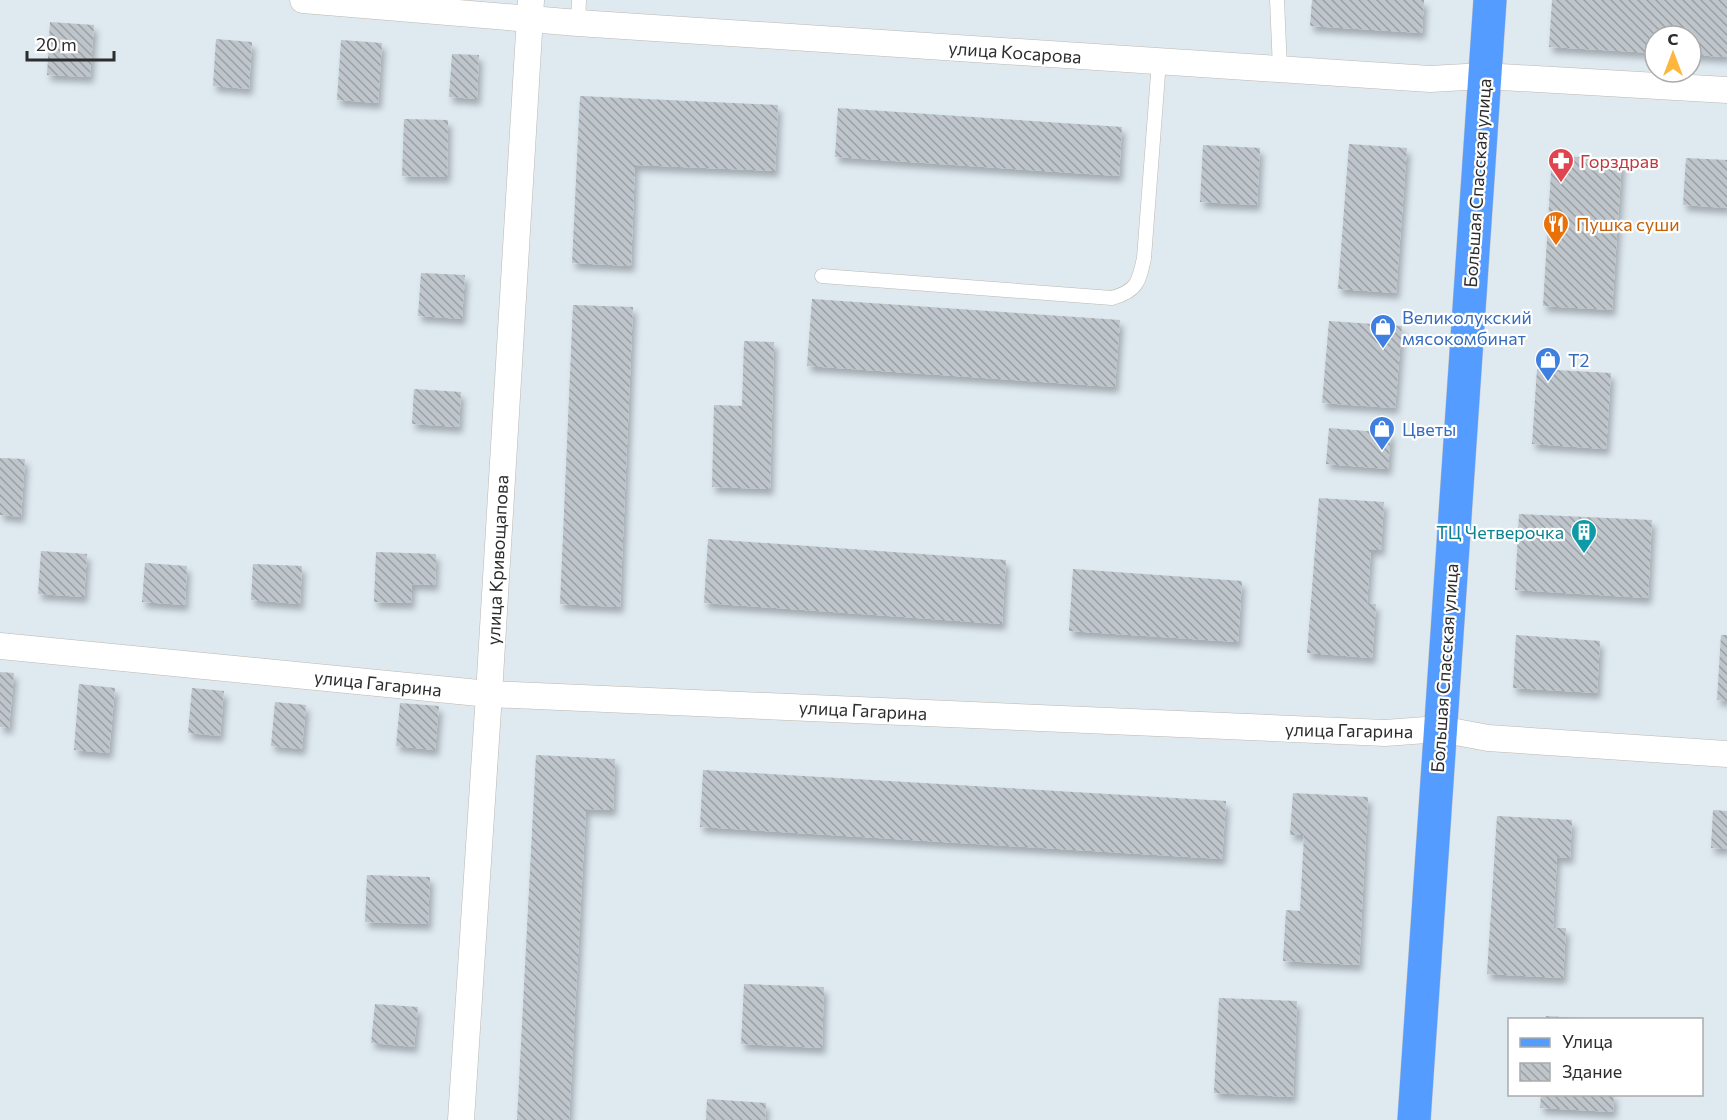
<svg xmlns="http://www.w3.org/2000/svg" width="1727" height="1120" viewBox="0 0 1727 1120" font-family="Commissioner,sans-serif">
<style>
.building{fill:url(#building-back-hatch);filter:url(#shadow)}
.lines{fill:none;stroke-linecap:round;stroke-linejoin:round}
.lane-casing{stroke:#beb8ae;stroke-width:15}
.street-casing{stroke:#beb8ae;stroke-width:27}
.primary-casing{stroke:#c8c8c8;stroke-width:34}
.lane{stroke:#fff;stroke-width:14}
.street{stroke:#fff;stroke-width:26}
.primary{stroke:#549cff;stroke-width:33}
.labels{text-anchor:middle;dominant-baseline:central;stroke-width:4.5;stroke-linejoin:round;paint-order:stroke}
.street-label{font-size:18px;fill:#2d2d2d;stroke:#fff}
.health-label{font-size:18px;fill:#be3a42;stroke:#fff;text-anchor:start}
.food-label{font-size:18px;fill:#c56008;stroke:#fff;text-anchor:start}
.shop-label{font-size:18px;fill:#366cbe;stroke:#fff;text-anchor:start}
.culture-label{font-size:18px;fill:#0d838f;stroke:#fff;text-anchor:end}
</style>
<defs>
<pattern id="building-back-hatch" width="6" height="6" patternUnits="userSpaceOnUse" patternTransform="scale(1.5)"><rect width="6" height="6" fill="#bec5cb"/><path d="M-1 5l2 2M0 0l6 6M5-1l2 2" fill="none" stroke="#9ba0a5"/></pattern>
<filter id="shadow"><feDropShadow dx="3.5" dy="6" stdDeviation="3" flood-color="#0004"/></filter>
</defs>
<rect width="100%" height="100%" fill="#dee9f0"/>
<g class="building">
<path d="M1312,0H1424L1422,33L1310,26Z"/>
<path d="M1552,0H1727V57L1691,55V36H1655V53L1549,47Z"/>
<path d="M50,22L94,25L90,77L47,75Z"/>
<path d="M216,39L252,42L249,89L213,86Z"/>
<path d="M341,40L382,43L378,103L337,100Z"/>
<path d="M452,54L479,55L477,99L449,97Z"/>
<path d="M580,96L778,105L775,171L635,165L631,266L572,263Z"/>
<path d="M838,108L1122,127L1119,176L835,157Z"/>
<path d="M404,119L448,120L447,177L402,176Z"/>
<path d="M1349,144L1407,148L1396,293L1338,289Z"/>
<path d="M1203,145L1260,148L1257,205L1200,202Z"/>
<path d="M1552,155L1622,160L1612,310L1543,306Z"/>
<path d="M1686,158L1727,160V208L1683,205Z"/>
<path d="M421,273L465,275L462,319L418,316Z"/>
<path d="M812,299L1120,320L1115,387L807,366Z"/>
<path d="M573,305L633,307L620,607L560,604Z"/>
<path d="M1329,321L1402,326L1395,408L1322,403Z"/>
<path d="M744,341L774,342L770,489L712,487L714,405L742,406Z"/>
<path d="M1537,369L1611,373L1606,449L1532,444Z"/>
<path d="M414,389L461,392L459,427L412,424Z"/>
<path d="M1329,428L1391,433L1388,469L1326,464Z"/>
<path d="M0,458L25,459L21,517L0,515Z"/>
<path d="M1319,498L1384,502L1381,550L1371,549L1367,603L1376,604L1372,658L1307,653Z"/>
<path d="M1519,514L1652,520L1648,598L1515,590Z"/>
<path d="M708,539L1006,560L1002,624L704,603Z"/>
<path d="M41,551L87,554L84,597L38,594Z"/>
<path d="M376,552L436,554L435,585L412,584L411,603L374,602Z"/>
<path d="M145,563L187,566L185,605L142,602Z"/>
<path d="M253,564L302,566L300,604L251,600Z"/>
<path d="M1073,569L1242,581L1238,642L1069,631Z"/>
<path d="M1516,635L1600,641L1597,693L1513,688Z"/>
<path d="M1721,635H1727V701L1717,700Z"/>
<path d="M0,672L14,673L9,728L0,727Z"/>
<path d="M79,684L115,688L109,753L74,750Z"/>
<path d="M192,688L224,691L220,736L188,733Z"/>
<path d="M275,702L306,705L302,749L271,746Z"/>
<path d="M400,703L439,706L435,750L396,746Z"/>
<path d="M536,755L615,759L613,810L586,809L569,1120H517Z"/>
<path d="M703,770L1226,801L1222,859L700,827Z"/>
<path d="M1293,793L1368,797L1359,965L1283,961L1286,910L1300,911L1304,835H1290Z"/>
<path d="M1713,810L1727,811V849L1711,848Z"/>
<path d="M1497,816L1572,820L1570,858L1557,857L1553,928H1566L1563,978L1487,974Z"/>
<path d="M367,875L430,877L428,924L365,922Z"/>
<path d="M744,984L824,987L822,1048L741,1044Z"/>
<path d="M1219,998L1297,1001L1293,1097L1214,1093Z"/>
<path d="M375,1004L418,1007L414,1047L371,1043Z"/>
<path d="M1546,1016L1579,1018V1020H1545Z"/>
<path d="M1541,1094H1614L1613,1112L1540,1108Z"/>
<path d="M707,1099L766,1103L765,1120H706Z"/>
</g>
<g class="lines">
<defs>
<g id="lane">
<path d="M1277,0L1280,69"/>
<path d="M578,23L579,0"/>
<path d="M822,276L1112,298C1137,291 1139,282 1144,258L1159,61"/>
</g>
<g id="street">
<path d="M303,0L578,23L1430,79L1484,76L1727,90"/>
<path d="M0,646L489,694L1385,733L1440,729L1488,738L1727,754"/>
<path d="M461,1120L489,694L531,0"/>
</g>
<path id="primary" d="M1414,1120L1490,0"/>
</defs>
<use href="#lane" class="lane-casing"/>
<use href="#street" class="street-casing"/>
<use href="#primary" class="primary-casing"/>
<use href="#lane" class="lane"/>
<use href="#street" class="street"/>
<use href="#primary" class="primary"/>
</g>
<defs>
<symbol id="pharmacy-pin" viewBox="-11 -11 22 30"><path d="M0 17L-7.5 6A9.5 9.5 0 1 1 7.5 6Z" fill="#e0444e" stroke="#fff"/><path d="M-2-6h4v4h4v4h-4v4h-4v-4h-4v-4h4Z" fill="#fff"/></symbol>
<symbol id="restaurant-pin" viewBox="-11 -11 22 30"><path d="M0 17L-7.5 6A9.5 9.5 0 1 1 7.5 6Z" fill="#e8710a" stroke="#fff"/><path d="M-5-6h1v4h1v-4h1v4h1v-4h1v5L-1.5 .5V6h-2V.5L-5-1ZM5-6V6H3V1.5H1.5Q1.5-4 5-6Z" fill="#fff"/></symbol>
<symbol id="shop-pin" viewBox="-11 -11 22 30"><path d="M0 17L-7.5 6A9.5 9.5 0 1 1 7.5 6Z" fill="#3f7fe0" stroke="#fff"/><path d="M-5-2.5h2.3a2.7 3.5 0 0 1 5.4 0H5L5.5 6h-11ZM-1.5-2.5h3a1.5 2.3 0 0 0-3 0Z" fill="#fff"/></symbol>
<symbol id="building-pin" viewBox="-11 -11 22 30"><path d="M0 17L-7.5 6A9.5 9.5 0 1 1 7.5 6Z" fill="#0f9aa8" stroke="#fff"/><path d="M-4-6H4V6H1V3H-1V6H-4ZM-2.5-4.3h1.7v1.8h-1.7ZM.8-4.3h1.7v1.8H.8ZM-2.5-1h1.7V.8h-1.7ZM.8-1h1.7V.8H.8Z" fill="#fff"/></symbol>
</defs>
<g fill-rule="evenodd">
<use href="#pharmacy-pin" x="1546" y="146" width="30" height="40"/>
<use href="#restaurant-pin" x="1541" y="209" width="30" height="40"/>
<use href="#shop-pin" x="1368" y="312" width="30" height="40"/>
<use href="#shop-pin" x="1533" y="345" width="30" height="40"/>
<use href="#shop-pin" x="1367" y="414" width="30" height="40"/>
<use href="#building-pin" x="1569" y="517" width="30" height="40"/>
</g>
<g class="labels">
<g class="street-label">
<text transform="translate(1015 52) rotate(4)">улица Косарова</text>
<text transform="translate(1477 183) rotate(-86)">Большая Спасская улица</text>
<text transform="translate(497 560) rotate(-87)">улица Кривощапова</text>
<text transform="translate(1444 668) rotate(-86)">Большая Спасская улица</text>
<text transform="translate(378 683) rotate(6)">улица Гагарина</text>
<text transform="translate(863 710) rotate(3)">улица Гагарина</text>
<text transform="translate(1349 730) rotate(1)">улица Гагарина</text>
</g>
<g class="health-label">
<text x="1580" y="161">Горздрав</text>
</g>
<g class="food-label">
<text x="1576" y="224">Пушка суши</text>
</g>
<g class="shop-label">
<text x="1402" y="317">Великолукский<tspan x="1402" dy="21">мясокомбинат</tspan></text>
<text x="1568" y="360">T2</text>
<text x="1402" y="429">Цветы</text>
</g>
<g class="culture-label">
<text x="1564" y="532">ТЦ Четверочка</text>
</g>
</g>
<rect x="1508" y="1018" width="195" height="78" fill="#ffffff" stroke="#ababab" stroke-width="1.5"/>
<rect x="1520" y="1038" width="30" height="9" fill="#549cff" stroke="#ababab" stroke-width="1.5"/>
<text x="1562" y="1048" font-size="18" fill="#2d2d2d">Улица</text>
<rect x="1520" y="1063" width="30" height="18" fill="url(#building-back-hatch)" stroke="#ababab" stroke-width="1.5"/>
<text x="1562" y="1078" font-size="18" fill="#2d2d2d">Здание</text>
<g transform="translate(1673 54)"><circle r="28" fill="#ffffff" stroke="#ababab" stroke-width="1.5"/>
<path d="M0-4.5L10 22L0 15L-10 22Z" fill="#ffb63c"/>
<text y="-9" font-size="16" font-weight="bold" text-anchor="middle" fill="#2d2d2d">С</text>
</g>
<path d="M27 51v9h87v-9" fill="none" stroke="#2d2d2d" stroke-width="3"/>
<text x="36" y="51" font-size="18" fill="#2d2d2d" stroke="#ffffff" stroke-width="4.5" paint-order="stroke">20 m</text>
</svg>
